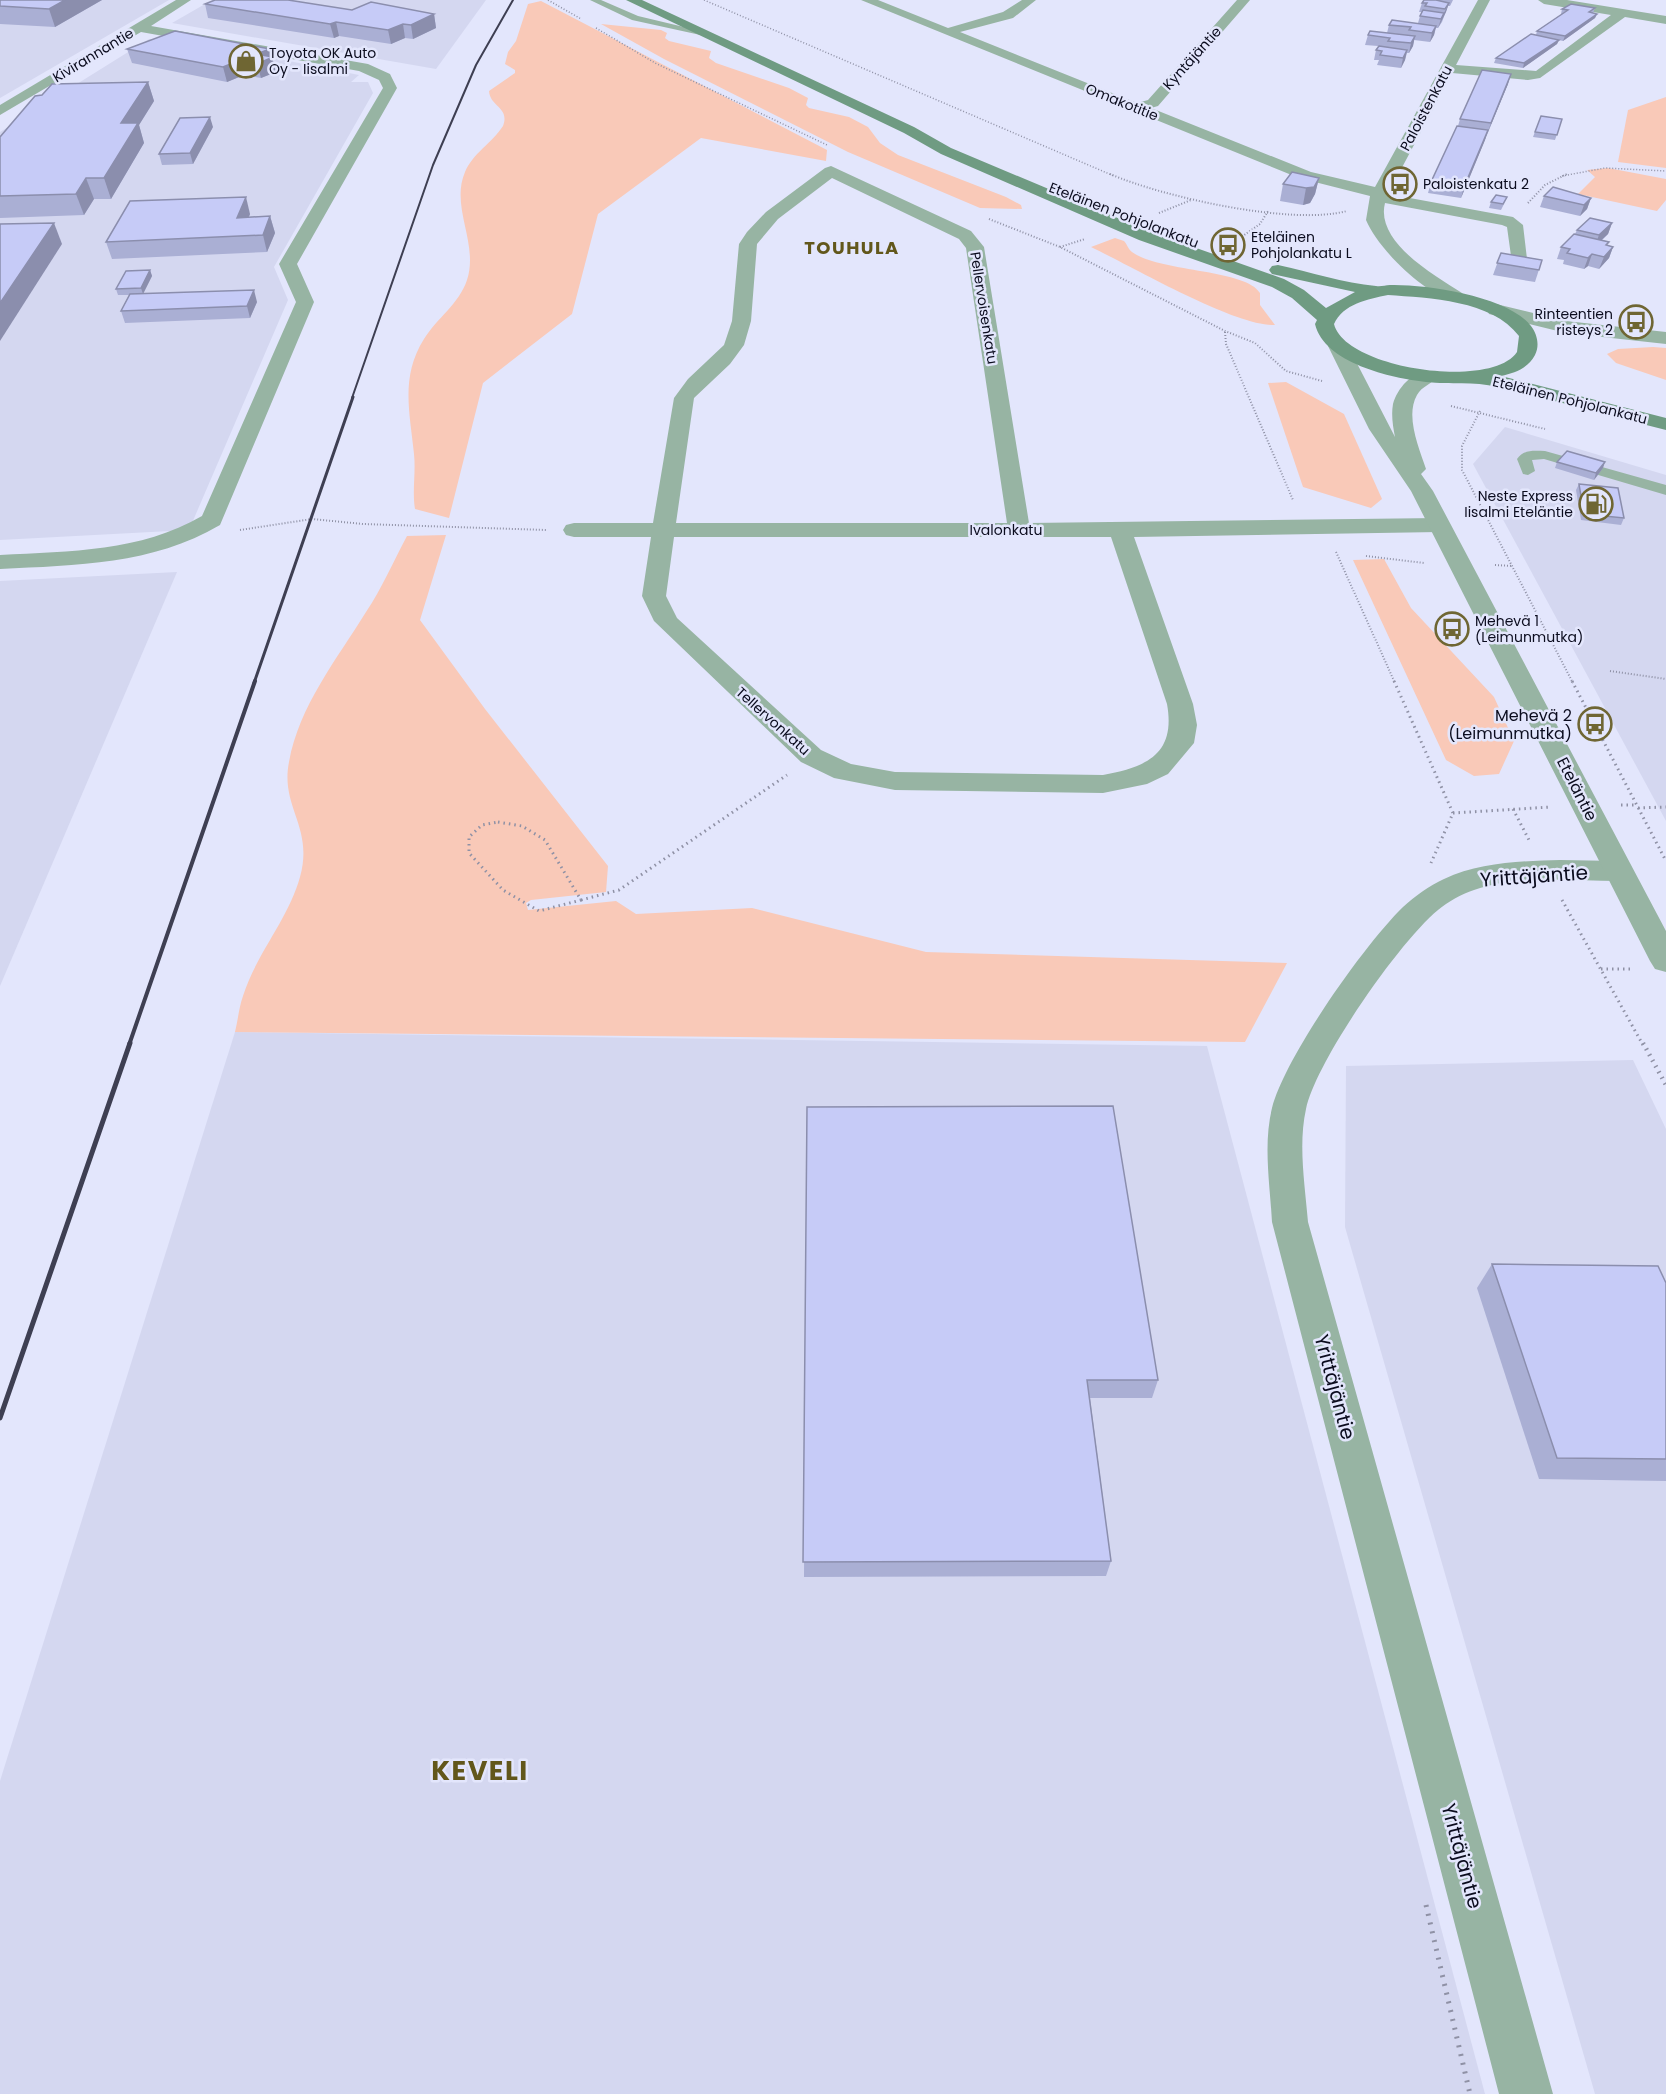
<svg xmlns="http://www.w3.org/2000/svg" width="1666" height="2094" viewBox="0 0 1666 2094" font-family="Poppins,sans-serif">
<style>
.built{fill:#d4d7f0}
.green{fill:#f9c9b8}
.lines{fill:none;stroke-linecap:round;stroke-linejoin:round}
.path-far4{stroke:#8f91a5;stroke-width:1.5;stroke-dasharray:1 2;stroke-linecap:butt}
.path-far3{stroke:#8f91a5;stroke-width:2;stroke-dasharray:1 2;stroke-linecap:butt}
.path-far2{stroke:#8f91a5;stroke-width:3;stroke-dasharray:1.5 4;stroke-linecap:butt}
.path-far1{stroke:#8f91a5;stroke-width:4.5;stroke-dasharray:1.5 5;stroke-linecap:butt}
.path{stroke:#8f91a5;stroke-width:5;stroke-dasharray:2 7;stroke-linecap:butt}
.service{fill:#97b4a3;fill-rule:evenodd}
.minor{fill:#97b4a3;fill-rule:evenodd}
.tertiary{fill:#97b4a3;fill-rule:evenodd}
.secondary{fill:#6f9b82;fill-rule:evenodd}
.rail-far3{stroke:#3e3f52;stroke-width:2}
.rail-far2{stroke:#3e3f52;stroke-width:3}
.rail-far1{stroke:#3e3f52;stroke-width:4}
.rail{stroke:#3e3f52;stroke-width:5}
.wall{fill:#aaafd4}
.shaded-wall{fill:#8b8ead}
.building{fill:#c6cbf7;stroke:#8b8ead;stroke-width:1.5}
.labels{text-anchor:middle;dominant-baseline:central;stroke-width:5;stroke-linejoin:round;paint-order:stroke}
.far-poi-label{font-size:14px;fill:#0b0c1e;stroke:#e3e6fc;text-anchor:start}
.far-street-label{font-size:14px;fill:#0b0c1e;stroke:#e3e6fc}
.poi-label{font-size:16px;fill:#0b0c1e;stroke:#e3e6fc;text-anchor:end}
.street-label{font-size:16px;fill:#0b0c1e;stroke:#e3e6fc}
.far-district-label{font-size:18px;font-weight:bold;letter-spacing:1.5px;fill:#62571b;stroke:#e3e6fc}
.near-street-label{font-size:20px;fill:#0b0c1e;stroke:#e3e6fc}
.near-district-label{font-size:27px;font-weight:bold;letter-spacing:1.5px;fill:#62571b;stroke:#e3e6fc}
</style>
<rect width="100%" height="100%" fill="#e3e6fc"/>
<g class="built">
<path d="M0,0H169L0,98Z"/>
<path d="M212,0H486L436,69L172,23Z"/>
<path d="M149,39L189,41L359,75L351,82H368L373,93L274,267L288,300L189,530L0,540V132Z"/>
<path d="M1505,427L1666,475V821L1473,464Z"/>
<path d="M177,572L0,986V581Z"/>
<path d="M235,1032L1207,1046L1485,2094H0V1781Z"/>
<path d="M1633,1060L1666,1129V2094H1595L1345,1227L1346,1066Z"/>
</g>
<g class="green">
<path d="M541,1L827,150L826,161L701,138L598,214L572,314L483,383L449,518L415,509C412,491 416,473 414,454C410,413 400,377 424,339C437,318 459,304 467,280C479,243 450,207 465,172C473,153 492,143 503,126C510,107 490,107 489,91L515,73V70L505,64L508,52L516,41L528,4Z"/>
<path d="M601,24L661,30L667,33L665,38L669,41L711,51L709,58L716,63L789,88L808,98L806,105L809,108L849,117L868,127L880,143L898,155L1006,197L1021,205L1022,209L980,208L848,152L664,59Z"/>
<path d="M1666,97V168L1618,162L1628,110Z"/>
<path d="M1608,168L1666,179V200L1657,211L1578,194L1595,177L1587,170Z"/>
<path d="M1115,238L1124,241C1127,244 1128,249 1132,252C1158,272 1246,269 1260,293V305L1275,325C1236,327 1131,266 1091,247Z"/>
<path d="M1653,347L1666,348V380L1616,363L1607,354L1618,349Z"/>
<path d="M1286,382L1344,414L1382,499L1371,508L1303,487L1268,383Z"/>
<path d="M446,535L420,620L485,709L608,866L606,892L531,900L526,903L528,910L616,901L636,914L752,908L926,952L1287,963L1245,1042L235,1032C238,1020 239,1007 243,996C256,954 288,920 300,877C314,827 280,807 289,762C299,706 337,659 366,612C382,588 393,562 407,536Z"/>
<path d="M1384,559L1411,608L1494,697L1514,741L1499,774L1474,776L1446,760L1353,560Z"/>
</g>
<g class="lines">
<g class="path-far4">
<path d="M548,0L581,19"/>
<path d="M704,0L1114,176"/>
<path d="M596,28L655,63L827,145"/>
<path d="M1562,176L1605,168L1666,171"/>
</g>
<g class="path-far3">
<path d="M1110,174C1163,197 1292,226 1347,211"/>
<path d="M1528,203L1545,185L1567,174"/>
<path d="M1159,213L1191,200"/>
<path d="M989,219L1060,247L1225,331L1255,343L1286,371L1322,381"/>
<path d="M1237,240L1260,224L1268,211"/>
<path d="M1060,247L1085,239"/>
<path d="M1225,332L1226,344L1293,500"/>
<path d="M1451,406L1545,429"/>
<path d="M1480,411L1462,446V470L1573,683"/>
<path d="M240,530L312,519L363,524L546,530"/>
<path d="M1336,552L1395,683"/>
<path d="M1366,556L1424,563"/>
<path d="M1495,565L1513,566"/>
<path d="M1610,671L1666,679"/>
</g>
<g class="path-far2">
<path d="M1394,681L1453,813L1431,863"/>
<path d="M1572,681L1666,861"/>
<path d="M1621,805H1636"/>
<path d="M1638,808L1666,807"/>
<path d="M1513,809L1529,840"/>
<path d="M1453,813L1551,807"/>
<path d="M498,822L522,826L545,840L581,900L539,911L503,890L469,853V837L482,825Z"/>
<path d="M581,900L619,890L787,775"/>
<path d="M1562,900L1643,1045"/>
<path d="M1601,969H1633"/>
</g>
<path class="path-far1" d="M1643,1043L1666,1085"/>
<path class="path" d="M1426,1905L1470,2094"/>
<g class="service">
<path d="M590,0H601L638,16L709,33L705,36L632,20Z"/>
<path d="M1545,451L1666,485V495L1544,459L1532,460L1535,471L1528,475L1523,474L1517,459C1524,449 1534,451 1545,451Z"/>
</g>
<g class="minor">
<path d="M176,0H191L151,26L368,64L390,74L397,88L297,264L314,302L220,525C152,565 77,565 0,569V555C71,551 140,552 202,516L296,302L279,264L383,88L379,80L359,71L141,32L0,115V105Z"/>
<path d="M861,0H878L948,28L1003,12L1022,0H1036L1013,18L960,32L1137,103L1148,100L1237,0H1250L1158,106L1151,108L1311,172L1375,187L1478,0H1490L1456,65L1536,71L1611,15L1544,4L1538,0H1567L1666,16V24L1625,17L1540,78L1528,80L1452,73L1388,194L1513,217L1523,225L1527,259L1524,263H1512L1507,227L1502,225L1385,203C1375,242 1434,275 1462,293L1465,297L1456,302C1425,295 1378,249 1366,220L1370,196L1299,178Z"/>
<path d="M831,166L971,231L984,247L1029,523L1439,518L1447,520L1450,525L1447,530L1439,532L1134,537L1193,704L1197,725L1194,743L1168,774L1147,784L1103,793L895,790L834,778L801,762L654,621L642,596L651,537H574L566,535L563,530L566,525L574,523H653L674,398L688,379L724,345L732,321L739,244L747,232L766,212L825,168ZM832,178L959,239L966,248L1007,523H676L694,398L730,364L744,345L751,321L757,244L778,219ZM674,537H1111L1167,704C1176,754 1147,767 1103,775L895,772L851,764L821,750L677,618L666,596Z"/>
<path d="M1496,304L1566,321L1666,332V344L1566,333L1489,314L1487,310L1489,306Z"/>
<path d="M1560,860L1618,861L1628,864L1633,871L1628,878L1618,881C1572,881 1518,874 1474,890C1461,894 1448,902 1438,910C1400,941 1316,1061 1306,1109C1298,1145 1305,1185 1308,1222L1553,2094H1499L1272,1222C1270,1185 1263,1145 1272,1108C1285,1057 1364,945 1403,907C1415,896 1429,886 1444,879C1480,862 1522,861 1560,860Z"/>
</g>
<path class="tertiary" d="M1338,340L1348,346L1395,437C1393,427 1391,415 1393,404C1398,386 1416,367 1435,372L1438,376C1432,384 1422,386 1417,395C1405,416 1419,448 1426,469L1421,474L1433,491L1666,931V972L1655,969L1650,961L1411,491L1369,429L1328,346Z"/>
<path class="secondary" d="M626,0H642L914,127L951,148L1151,232L1284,279L1304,290L1326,308L1355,292L1272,274L1269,270L1272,266L1278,265C1310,272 1344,283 1376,286C1381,287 1385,285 1390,285C1426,284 1508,296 1531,326C1537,334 1540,345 1535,355C1528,368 1515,373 1501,376L1666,418V430C1610,416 1555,400 1498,387C1472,381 1452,385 1426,382C1391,378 1324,363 1315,324L1317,320L1292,298L1272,287L1139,240L941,154L904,133ZM1388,295C1429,298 1492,300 1519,336L1517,352C1492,390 1345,369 1334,324C1343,304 1368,299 1388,295Z"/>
<path class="rail-far3" d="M352,398L433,165L476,65L513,0"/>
<path class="rail-far2" d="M254,683L353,397"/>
<path class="rail-far1" d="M129,1045L255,681"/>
<path class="rail" d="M0,1418L130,1043"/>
</g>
<g class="wall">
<path d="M0,0H102L55,27L0,24Z"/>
<path d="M1424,0H1453L1450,6H1448L1442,22L1438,28H1436L1434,35L1430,42L1414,40L1413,46L1409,53H1407L1405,60L1401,68L1377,65L1379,60H1374L1376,50L1378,46L1365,45L1368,35L1387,33L1389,25L1418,23L1420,16L1422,12H1419L1422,3Z"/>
<path d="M205,4L434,14L436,28L413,39L405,38L391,44L339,36L334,38L208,18Z"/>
<path d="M1595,8L1593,13L1597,14L1595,18L1563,41L1559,40L1557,44L1523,68L1494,63L1496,58L1536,35L1537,31L1562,14H1561L1562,9Z"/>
<path d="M127,49H270L276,72L261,78L244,75L227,82L132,63Z"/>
<path d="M148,82L154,101L139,125L144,143L111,199H94L84,215L0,218V137L42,95Z"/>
<path d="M1508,84L1461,198L1428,193L1431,182L1458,126L1460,119Z"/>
<path d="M1541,116L1562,119L1555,140L1533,137Z"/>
<path d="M213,127L193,164L162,165L159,154Z"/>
<path d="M1319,178L1315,194L1310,203L1303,205L1280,201L1283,184Z"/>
<path d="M1544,196L1591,198L1587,209L1580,216L1540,207Z"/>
<path d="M1507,197L1505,202L1501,210L1489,208L1491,202Z"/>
<path d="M250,214L249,217L270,216L275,233L267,252L112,259L106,242Z"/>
<path d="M1612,223L1608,234L1602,240L1609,242L1607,245L1613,247L1609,258L1599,269L1588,266L1584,269L1563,264L1564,260L1557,259L1561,247L1575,234L1577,230Z"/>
<path d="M1501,253L1542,260L1535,282L1493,275Z"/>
<path d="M150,270L152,276L143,294L257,302L250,318L125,323L121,311L129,295H118L116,289Z"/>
<path d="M1557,462L1603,468L1594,480L1555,468Z"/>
<path d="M1579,484L1624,518L1621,525L1581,520L1576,490Z"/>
<path d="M807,1107L1158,1380L1152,1398H1090L1111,1561L1106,1576L804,1577Z"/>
<path d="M1492,1264L1666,1283V1481L1539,1479L1477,1288Z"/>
</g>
<g class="shaded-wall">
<path d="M65,0H102L55,27L49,9Z"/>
<path d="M1449,3L1446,12L1438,28L1441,19Z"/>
<path d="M434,14L436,28L413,39L411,25Z"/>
<path d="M1597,14L1595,18L1563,41L1565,36Z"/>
<path d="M336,22L339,36L334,38L330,24Z"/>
<path d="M403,24L405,38L391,44L388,30Z"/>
<path d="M1436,26L1434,35L1430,42L1432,33Z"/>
<path d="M1415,36L1413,46L1409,53L1411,43Z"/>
<path d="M1559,40L1557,44L1523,68L1524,63Z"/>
<path d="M270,49L276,72L261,78L257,64L256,54Z"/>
<path d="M1407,50L1405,60L1401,68L1403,58Z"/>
<path d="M240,60L244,75L227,82L223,67Z"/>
<path d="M1511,74L1508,84L1487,134L1491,123Z"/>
<path d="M148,82L154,101L139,125L144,143L111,199L104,178L121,123Z"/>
<path d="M210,117L213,127L193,164L190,153Z"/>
<path d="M1488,130L1485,140L1461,198L1464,187Z"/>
<path d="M86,178L94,199L84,215L76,194Z"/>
<path d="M1319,178L1315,194L1310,203L1303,205L1306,188Z"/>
<path d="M246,197L250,214L241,234L237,218Z"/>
<path d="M1591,198L1587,209L1580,216L1584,205Z"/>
<path d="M270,216L275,233L267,252L263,235Z"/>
<path d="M54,223L62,244L0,341V303Z"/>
<path d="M1612,223L1608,234L1595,246L1599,235Z"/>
<path d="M1613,247L1609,258L1599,269L1604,257Z"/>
<path d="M1592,254L1588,266L1584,269L1588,258Z"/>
<path d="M150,270L152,276L143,294L141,288Z"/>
<path d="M254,290L257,302L250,318L247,306Z"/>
<path d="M1605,462L1603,468L1594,480L1596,473Z"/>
</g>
<g class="building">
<path d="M0,0H65L49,9L0,6Z"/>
<path d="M215,0H288L352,10L371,2L434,14L411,25L403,24L388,30L336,22L330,24L205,4Z"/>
<path d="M1424,0H1436L1449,3L1445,9L1425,6L1427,3H1422Z"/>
<path d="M1571,4L1595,8L1589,12L1597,14L1565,36L1537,31L1568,10L1562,9Z"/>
<path d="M1423,10L1444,13L1441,19L1420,16Z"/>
<path d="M1392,20L1436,26L1432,33L1409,30L1411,27L1389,25Z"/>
<path d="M175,31L270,49L256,54L273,57L257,64L240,60L223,67L127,49Z"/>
<path d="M1370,31L1415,36L1411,43L1388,41L1390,38L1368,35Z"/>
<path d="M1531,34L1559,40L1524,63L1496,58Z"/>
<path d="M1379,46L1407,50L1403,58L1380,55L1382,51L1376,50Z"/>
<path d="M1482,70L1511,74L1491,123L1460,119Z"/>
<path d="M148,82L121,123H138L104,178H86L76,194L0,196V137L35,96L42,95L52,84Z"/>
<path d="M1541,116L1562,119L1557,135L1535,132Z"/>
<path d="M210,117L190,153L159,154L180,118Z"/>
<path d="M1457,126L1488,130L1464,187L1431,182Z"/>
<path d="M1292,172L1319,178L1314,187L1306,188L1283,184Z"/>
<path d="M1553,187L1591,198L1584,205L1544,196Z"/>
<path d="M1496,195L1507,197L1503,204L1491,202Z"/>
<path d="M246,197L237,218L270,216L263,235L106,242L130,201Z"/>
<path d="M1590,218L1612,223L1599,235L1577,230Z"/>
<path d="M54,223L0,303V224Z"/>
<path d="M1574,234L1609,242L1606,245L1613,247L1604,257L1592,254L1588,258L1567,253L1570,249L1561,247Z"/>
<path d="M1501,253L1542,260L1539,270L1497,263Z"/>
<path d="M150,270L141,288L116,289L126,271Z"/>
<path d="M254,290L247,306L121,311L130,294Z"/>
<path d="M1567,451L1605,462L1596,473L1557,462Z"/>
<path d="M1579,484L1618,488L1624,518L1584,514Z"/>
<path d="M1113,1106L1158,1380H1087L1111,1561L803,1562L807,1107Z"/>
<path d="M1492,1264L1658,1266L1666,1283V1459L1557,1458Z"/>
</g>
<defs>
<symbol id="shop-ring" viewBox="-11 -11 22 22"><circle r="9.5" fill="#e3e6fc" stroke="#6f6633" stroke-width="1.5"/><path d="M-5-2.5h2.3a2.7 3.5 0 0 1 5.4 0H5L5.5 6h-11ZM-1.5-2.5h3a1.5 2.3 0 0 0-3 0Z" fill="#6f6633"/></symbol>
<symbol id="bus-ring" viewBox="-11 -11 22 22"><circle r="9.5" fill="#e3e6fc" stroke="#6f6633" stroke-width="1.5"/><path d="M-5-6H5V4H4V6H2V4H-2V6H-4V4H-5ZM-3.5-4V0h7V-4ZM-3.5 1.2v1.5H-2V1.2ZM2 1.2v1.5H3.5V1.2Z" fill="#6f6633"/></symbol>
<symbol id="fuel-ring" viewBox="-11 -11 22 22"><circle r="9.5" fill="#e3e6fc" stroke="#6f6633" stroke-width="1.5"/><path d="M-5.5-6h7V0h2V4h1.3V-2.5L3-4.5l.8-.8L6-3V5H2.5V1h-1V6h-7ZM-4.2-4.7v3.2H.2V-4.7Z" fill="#6f6633"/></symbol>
</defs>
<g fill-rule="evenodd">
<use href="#shop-ring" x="227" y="42" width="38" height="38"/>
<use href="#bus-ring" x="1381" y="165" width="38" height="38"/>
<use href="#bus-ring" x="1209" y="226" width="38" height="38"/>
<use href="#bus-ring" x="1617" y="303" width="38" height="38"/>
<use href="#fuel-ring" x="1577" y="485" width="38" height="38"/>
<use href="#bus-ring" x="1433" y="610" width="38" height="38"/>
<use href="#bus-ring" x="1576" y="705" width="38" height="38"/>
</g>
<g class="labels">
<g class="far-poi-label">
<text x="269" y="53">Toyota OK Auto<tspan x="269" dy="16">Oy - Iisalmi</tspan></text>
<text x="1423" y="184">Paloistenkatu 2</text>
<text x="1251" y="237">Eteläinen<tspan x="1251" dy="16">Pohjolankatu L</tspan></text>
<text x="1613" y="314" text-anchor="end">Rinteentien<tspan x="1613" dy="16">risteys 2</tspan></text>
<text x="1573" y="496" text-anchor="end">Neste Express<tspan x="1573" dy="16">Iisalmi Eteläntie</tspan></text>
<text x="1475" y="621">Mehevä 1<tspan x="1475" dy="16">(Leimunmutka)</tspan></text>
</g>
<g class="far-street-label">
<text transform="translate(93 55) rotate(-31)">Kivirannantie</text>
<text transform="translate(1192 58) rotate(-48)">Kyntäjäntie</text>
<text transform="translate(1122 102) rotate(22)">Omakotitie</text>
<text transform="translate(1426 108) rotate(-62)">Paloistenkatu</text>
<text transform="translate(1124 215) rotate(21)">Eteläinen Pohjolankatu</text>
<text transform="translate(984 308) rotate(81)">Pellervoisenkatu</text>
<text transform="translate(1570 400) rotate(14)">Eteläinen Pohjolankatu</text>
<text x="1006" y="530">Ivalonkatu</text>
<text transform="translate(773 721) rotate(42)">Tellervonkatu</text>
</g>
<g class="poi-label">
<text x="1572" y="715">Mehevä 2<tspan x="1572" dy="18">(Leimunmutka)</tspan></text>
</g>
<g class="street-label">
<text transform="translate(1577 789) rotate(63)">Eteläntie</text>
</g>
<g class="far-district-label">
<text x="852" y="247">TOUHULA</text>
</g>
<g class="near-street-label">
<text transform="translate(1534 876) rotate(-4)">Yrittäjäntie</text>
<text transform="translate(1335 1387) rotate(75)">Yrittäjäntie</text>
<text transform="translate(1462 1856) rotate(75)">Yrittäjäntie</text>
</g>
<g class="near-district-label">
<text x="480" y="1770">KEVELI</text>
</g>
</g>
</svg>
